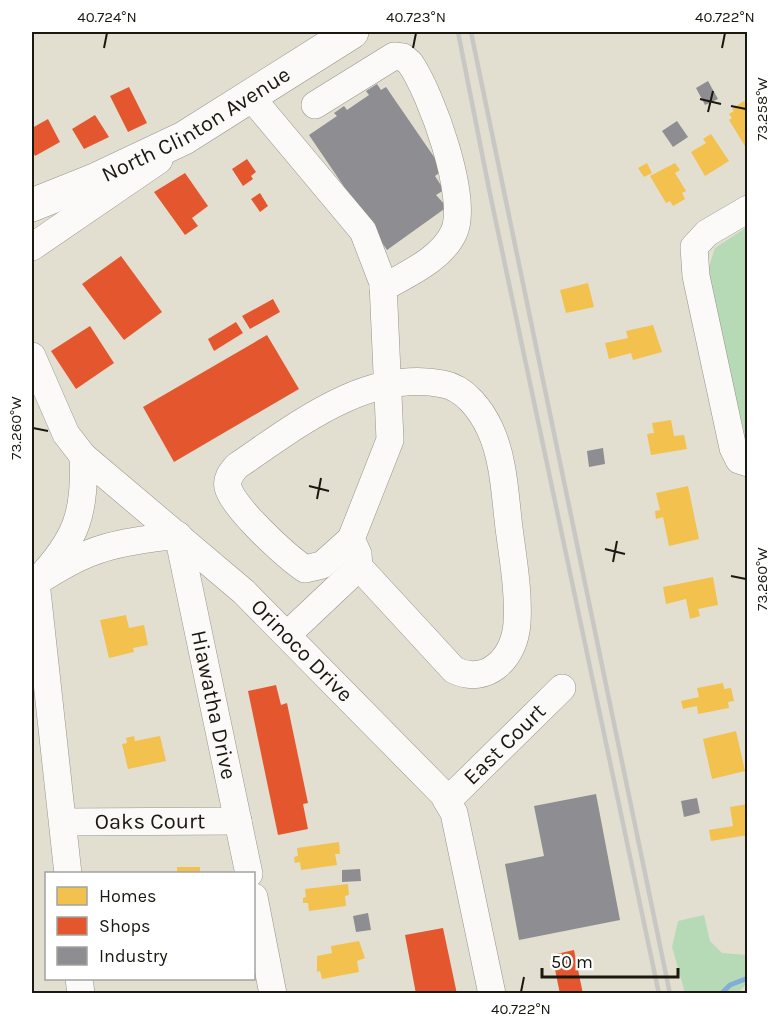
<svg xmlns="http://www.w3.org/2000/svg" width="779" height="1025" viewBox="0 0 779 1025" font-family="Karla,sans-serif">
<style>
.green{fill:#b7dab6}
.homes{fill:#f2c14e}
.shops{fill:#e4572e}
.industry{fill:#8d8d92}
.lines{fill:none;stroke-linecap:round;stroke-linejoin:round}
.stream{stroke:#82add9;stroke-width:5}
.minor-casing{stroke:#97948a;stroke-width:28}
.major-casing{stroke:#97948a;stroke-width:34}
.minor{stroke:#fbfaf8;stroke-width:27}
.major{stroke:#fbfaf8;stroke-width:33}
.rail{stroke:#c8c7c3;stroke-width:4.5}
.ticks{fill:none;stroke:#1a180f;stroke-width:2}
.labels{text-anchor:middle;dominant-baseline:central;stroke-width:6;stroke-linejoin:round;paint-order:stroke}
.street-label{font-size:22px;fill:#1a180f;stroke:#fff}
.neatline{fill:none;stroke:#1a180f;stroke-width:2}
.ticks-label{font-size:15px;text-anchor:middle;fill:#1a180f}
</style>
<rect width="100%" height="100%" fill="#e2dfd1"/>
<g class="green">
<path d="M747,227V444L709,284V267L715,248Z"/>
<path d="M704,915L710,941L722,953L747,955V983L738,993H685L672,947L678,921Z"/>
</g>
<g class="homes">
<path d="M744,101L748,106V145L745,146L729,120L732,118L729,114L734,111L732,109Z"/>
<path d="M711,134L729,161L705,176L691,152L706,143L703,139Z"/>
<path d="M647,163L652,173L644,177L638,168Z"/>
<path d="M675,163L680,170L675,173L686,191L682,193L685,199L673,206L670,201L666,203L650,176Z"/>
<path d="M588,283L594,307L566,313L560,290Z"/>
<path d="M653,325L662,352L633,360L631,353L609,359L605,343L628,338L626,331Z"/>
<path d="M671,420L674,436L684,435L687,449L651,455L647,434L654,433L652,423Z"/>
<path d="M688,486L699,539L669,546L663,517L656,519L655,511L660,510L656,493Z"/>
<path d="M713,577L718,605L698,609L700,616L690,619L686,599L666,604L663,587Z"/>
<path d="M126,615L129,628L144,625L148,645L133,648L134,652L109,658L100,620Z"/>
<path d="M723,683L724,689L731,688L734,701L728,702L729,708L698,714L697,706L683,709L681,701L699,697L697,688Z"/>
<path d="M736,731L745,771L712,779L703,739Z"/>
<path d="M134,736L135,741L160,736L166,761L128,769L122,744L127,743L126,738Z"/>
<path d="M748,804V835L711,841L709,830L733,826L730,807Z"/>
<path d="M339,842L340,854H335L337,865L301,870L300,862L295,863L294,857L298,856L297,848Z"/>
<rect x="177" y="867" width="23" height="7"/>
<path d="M348,884L349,895L345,896L346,906L309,911L308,903H303V898L306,897L305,889Z"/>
<path d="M359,941L365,958L357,961L359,972L322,979L320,971L317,972V956L332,953L331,946Z"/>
</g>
<g class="shops">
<path d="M129,87L147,123L128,132L110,96Z"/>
<path d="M95,115L109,137L84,149L72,129Z"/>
<path d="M48,119L60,142L35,156L32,149V128Z"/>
<path d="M247,159L256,172L251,176L253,179L243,186L232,169Z"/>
<path d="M185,173L208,206L192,218L198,226L185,235L154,192Z"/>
<path d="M260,193L268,206L260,212L251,199Z"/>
<path d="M121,256L162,312L124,340L82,284Z"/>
<path d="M273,299L280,312L250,329L242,316Z"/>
<path d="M236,322L243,333L214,351L208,339Z"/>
<path d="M90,326L114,363L76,389L51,351Z"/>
<path d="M267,335L299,389L174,462L143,407Z"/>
<path d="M276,685L281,705L287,703L308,803L303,804L308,829L278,835L248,691Z"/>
<path d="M443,928L457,994H416L405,935Z"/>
<path d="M574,950L583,994H560L552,955Z"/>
</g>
<g class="industry">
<path d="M708,81L718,99L705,105L696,88Z"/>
<path d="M377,84L381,90L386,87L443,170L435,176L444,190L436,195L447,207L387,250L309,135L337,116L334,113L344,106L347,110L369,95L366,91Z"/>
<path d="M677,121L688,137L673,147L662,131Z"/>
<path d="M603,448L605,464L589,467L587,451Z"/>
<path d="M596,794L620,920L519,940L505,864L544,856L534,806Z"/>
<path d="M697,798L700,813L684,817L681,801Z"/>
<path d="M360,869L361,881L342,882V870Z"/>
<path d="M368,913L371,930L356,932L353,916Z"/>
</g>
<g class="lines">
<path class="stream" d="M721,994L730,985L748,978"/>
<defs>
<g id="minor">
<path d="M250,96L363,231L383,283L390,440L351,539L358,554L359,567L287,635"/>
<path d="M315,105L394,56L403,57L410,63C431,93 469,198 454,232C442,259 407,274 383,288"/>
<path d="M748,209L707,233L694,247L696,276L733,448L739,460L748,463"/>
<path d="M32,247L159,160"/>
<path id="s1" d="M32,356L66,434L83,456L244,592L443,794L454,813L492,994"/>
<path d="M351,539L322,565L305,569C287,557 232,507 228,487C226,478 232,472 237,466C296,426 366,369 443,384C465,388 481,410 490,429C504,459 505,496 509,528C513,559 519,592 517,623C515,658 487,686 454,670L359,567"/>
<path id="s2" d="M32,585C51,573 69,561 90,553C117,542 149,539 178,535L249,874"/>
<path id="s3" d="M447,801L562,688"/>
<path id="s4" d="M63,822L238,821"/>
<path d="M68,874L36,582C76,540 86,514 83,456"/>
<path d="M254,897L273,994"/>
<path d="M79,978L81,994"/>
</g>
<g id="major">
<path id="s5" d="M32,205L97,179L184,138L352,32"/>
</g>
</defs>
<use href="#minor" class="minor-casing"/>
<use href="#major" class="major-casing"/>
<use href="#minor" class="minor"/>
<use href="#major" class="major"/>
<g class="rail">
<path d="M458,32L489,189L659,994"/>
<path d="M471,32L670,994"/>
</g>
</g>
<path class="ticks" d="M104,48L107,33M413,48L416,33M722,48L725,33M700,99L721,104M731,106L746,109M708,112L713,91M33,428L48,431M309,486L329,491M317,499L321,478M605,549L625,554M613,562L617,541M731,576L746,579M521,992L524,977"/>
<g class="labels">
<g class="street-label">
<text stroke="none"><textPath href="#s5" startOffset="183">North Clinton Avenue</textPath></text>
<text stroke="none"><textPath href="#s1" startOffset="406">Orinoco Drive</textPath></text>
<text stroke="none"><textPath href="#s2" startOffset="330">Hiawatha Drive</textPath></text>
<text stroke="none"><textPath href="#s3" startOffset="81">East Court</textPath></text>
<text stroke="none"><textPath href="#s4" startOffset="87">Oaks Court</textPath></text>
</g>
</g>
<rect width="779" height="1025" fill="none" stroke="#ffffff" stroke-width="66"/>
<rect x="45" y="872" width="210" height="108" fill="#ffffff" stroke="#a3a39f" stroke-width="1.5"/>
<rect x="57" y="887" width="30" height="18" fill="#f2c14e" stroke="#a3a39f" stroke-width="1.5"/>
<text x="99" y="902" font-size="18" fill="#1a180f">Homes</text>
<rect x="57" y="917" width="30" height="18" fill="#e4572e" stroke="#a3a39f" stroke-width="1.5"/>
<text x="99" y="932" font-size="18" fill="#1a180f">Shops</text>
<rect x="57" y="947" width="30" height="18" fill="#8d8d92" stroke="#a3a39f" stroke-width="1.5"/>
<text x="99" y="962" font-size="18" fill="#1a180f">Industry</text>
<path d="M542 968v9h136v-9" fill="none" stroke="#1a180f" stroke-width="3"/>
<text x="551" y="968" font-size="18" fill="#1a180f" stroke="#ffffff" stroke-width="4.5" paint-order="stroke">50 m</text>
<rect x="33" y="33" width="713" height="959" class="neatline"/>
<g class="ticks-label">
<text x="107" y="22">40.724°N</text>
<text x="416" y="22">40.723°N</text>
<text x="725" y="22">40.722°N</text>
<text transform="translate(762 109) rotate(-90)" y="5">73.258°W</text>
<text transform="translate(16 428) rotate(-90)" y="5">73.260°W</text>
<text transform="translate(762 579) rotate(-90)" y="5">73.260°W</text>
<text x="521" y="1014">40.722°N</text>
</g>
</svg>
